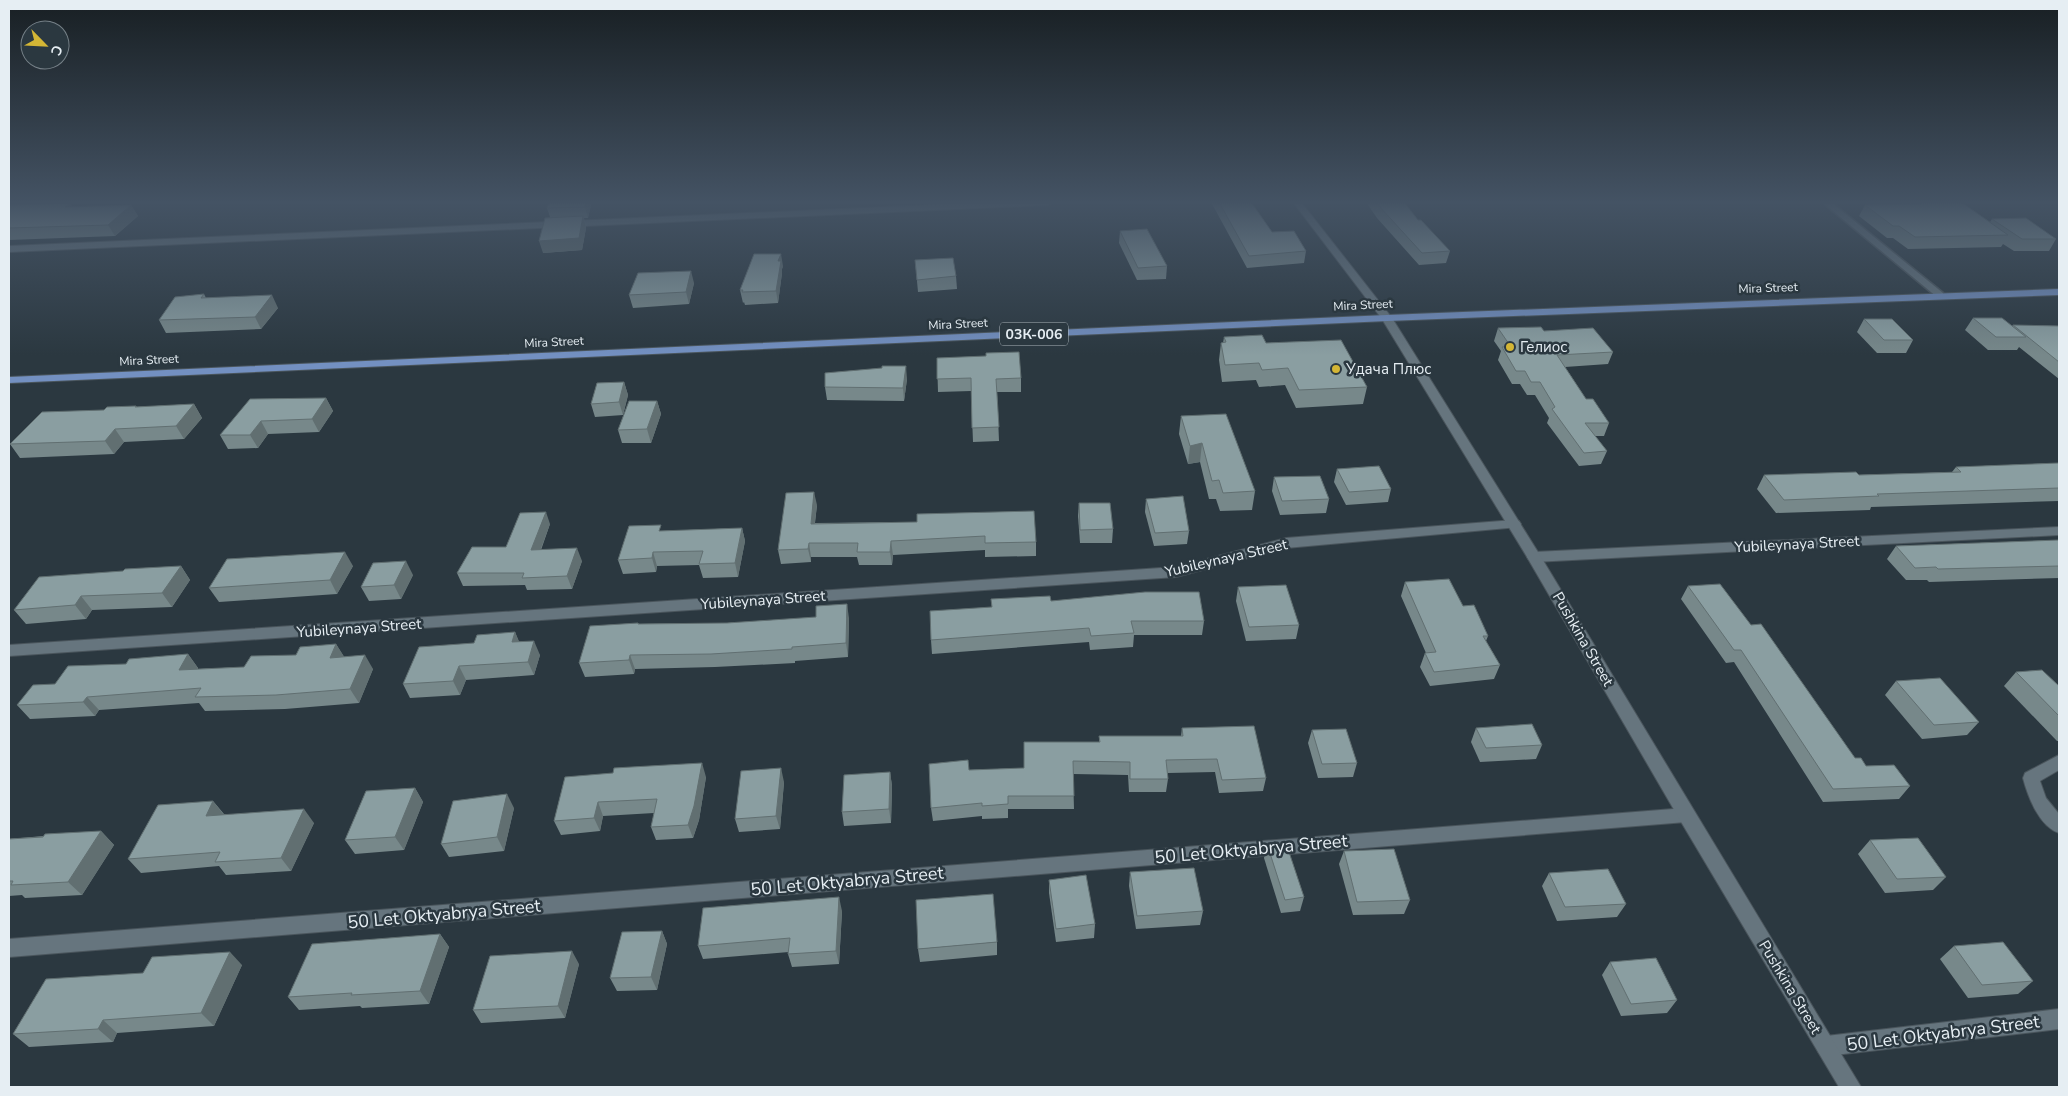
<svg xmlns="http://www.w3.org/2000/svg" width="2068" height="1096" viewBox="0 0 2068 1096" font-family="'Nunito Sans',sans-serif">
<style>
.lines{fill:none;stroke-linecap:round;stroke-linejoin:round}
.service-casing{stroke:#4a555c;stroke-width:3}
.minor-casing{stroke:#4a555c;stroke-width:2}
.tertiary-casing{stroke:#4a555c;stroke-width:2}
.primary-casing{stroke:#4a555c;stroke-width:2}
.service{fill:#66757e;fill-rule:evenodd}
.minor{fill:#66757e;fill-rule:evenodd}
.tertiary{fill:#66757e;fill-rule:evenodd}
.primary{fill:#7390c1;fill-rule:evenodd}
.wall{fill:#77888a}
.shaded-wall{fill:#616f71}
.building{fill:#8a9ea1;stroke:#616f71}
.poi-dot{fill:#d4b635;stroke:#2b3840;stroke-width:2}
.labels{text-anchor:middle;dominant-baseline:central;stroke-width:5;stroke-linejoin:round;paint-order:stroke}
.far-street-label{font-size:12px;fill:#e6eef3;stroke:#2b3840}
.shield{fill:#2b3840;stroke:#aeb7bd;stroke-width:1}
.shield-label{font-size:14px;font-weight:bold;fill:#e6eef3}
.poi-label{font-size:15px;fill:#e6eef3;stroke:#2b3840;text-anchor:start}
.street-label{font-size:15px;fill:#e6eef3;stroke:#2b3840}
.near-street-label{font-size:18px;fill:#e6eef3;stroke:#2b3840}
</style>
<rect width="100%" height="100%" fill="#2b3840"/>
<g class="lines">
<defs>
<path id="service" d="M1822,202H1831L1943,293V297H1937Z"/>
<g id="minor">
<path d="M995,202H1053L1048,205L9,252V246Z"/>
<path d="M1514,520L1519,521L1521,524L1519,527L1286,548L1176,577L9,656V645L1176,567L1286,538Z"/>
<path d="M2059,527V535L1534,562L1529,560L1527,557L1529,554L1534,552Z"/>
<path d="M2059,755V770L2040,781L2046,798L2059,814V833C2039,826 2028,797 2023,778L2025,773Z"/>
<path d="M1686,808L1692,810L1695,815L1692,820L1686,822L9,957V939Z"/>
<path d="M2059,1009V1029L1826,1056L1819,1053L1816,1046L1819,1039L1826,1036Z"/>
</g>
<path id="tertiary" d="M1293,202H1301L1392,318L1541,557L1861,1087H1839L1680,820L1527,557L1382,319Z"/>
<path id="primary" d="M2059,289V295L1387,321L9,383V377L1387,315Z"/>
</defs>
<use href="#service" class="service-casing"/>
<use href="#minor" class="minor-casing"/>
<use href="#tertiary" class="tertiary-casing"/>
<use href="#primary" class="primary-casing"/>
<use href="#service" class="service"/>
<use href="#minor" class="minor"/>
<use href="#tertiary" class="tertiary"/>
<use href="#primary" class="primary"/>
</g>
<g class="wall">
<path d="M1211,202H1251L1272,232L1306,251L1304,263L1247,268Z"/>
<path d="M1366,202H1404L1418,220L1450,251L1446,263L1419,265L1377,218Z"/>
<path d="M1897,202H1961L1990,222L1992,219L2056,239L2049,251H2014L2003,244L2001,247L1908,249L1893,238H1887L1859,216L1865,205L1900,204Z"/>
<path d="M70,203L72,207L131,205L138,216L115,236L9,240V205Z"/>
<path d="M591,205L588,218H584L586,228L582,250L543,253L550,217L547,208Z"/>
<path d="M1120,231L1167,266L1166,279L1137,280L1119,243Z"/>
<path d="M915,260L956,276L957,289L918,292Z"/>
<path d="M783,266L782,269V273L778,303L745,305L744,302L743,303L740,290Z"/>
<path d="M694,283L689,304L633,308L629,295Z"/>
<path d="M204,294L206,298L278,308L261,329L166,333L159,320Z"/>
<path d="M1973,318L2012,326L2013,325L2059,326V379L2019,347L2017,350H1988L1965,330Z"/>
<path d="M1864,319L1913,340L1906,353H1877L1857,332Z"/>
<path d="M1498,328L1544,331L1613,352L1608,364L1565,367L1586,399L1609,423L1604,436H1595L1607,451L1601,464L1579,466L1547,423L1549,418L1535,395H1527L1520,384H1512L1498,360L1501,351L1494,341Z"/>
<path d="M1224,337L1266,343L1367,387L1363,404L1296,408L1285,385L1259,387L1256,380L1222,382L1219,360L1221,343H1223Z"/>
<path d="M937,358L1021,378V392H997L999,441L973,442L971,391L938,392Z"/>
<path d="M907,379L904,401L827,400L825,387Z"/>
<path d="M624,382L628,395L623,415L595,417L591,404Z"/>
<path d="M326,398L333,411L319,432L268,434L258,448L228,449L220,435Z"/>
<path d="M657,401L661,414L651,443H622L618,430Z"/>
<path d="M194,404L202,418L184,439L124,442L114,454L20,458L10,444L104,410L136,406L137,407Z"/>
<path d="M1181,416L1255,491L1252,510L1220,511L1216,499H1209L1200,462L1188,464L1179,434Z"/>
<path d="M2059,463V501L1871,507L1870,510L1776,513L1757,489L1764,475H1859L1952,472L1956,467Z"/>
<path d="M1337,469L1391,489L1388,502L1346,505L1334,482Z"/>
<path d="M1274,477L1329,499L1326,513L1280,515L1272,491Z"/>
<path d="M1146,499L1189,531L1187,544L1154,546L1145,512Z"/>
<path d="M1079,503L1113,529L1112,543H1080L1078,516Z"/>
<path d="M817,505L815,523L917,522L1036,542V556L985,557V550L893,555L892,565H859L857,557H811V562L781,564L778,550Z"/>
<path d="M550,524L541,550L582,561L572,589L527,590L525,585L463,586L457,573Z"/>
<path d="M742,528L745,541L738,577L703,578L699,565L657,566L656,572L623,574L618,560L662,531Z"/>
<path d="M2059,540V578L1929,582L1927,580H1906L1887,559L1896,546Z"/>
<path d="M181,566L190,580L172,607L92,610L86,619L26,624L14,610Z"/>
<path d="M353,566L337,594L219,602L209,588Z"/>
<path d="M413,575L401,599L369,601L361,587Z"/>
<path d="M1405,582L1463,606L1488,636L1486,641L1500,665L1494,679L1430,686L1420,667L1425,653H1426L1401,596Z"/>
<path d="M1688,586L1751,625L1855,758L1866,766L1910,786L1899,799L1823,802L1734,662L1726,663L1681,599Z"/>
<path d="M1238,587L1299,625L1296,639L1246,641L1236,601Z"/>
<path d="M991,599L1051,601L1204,621L1202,635H1134L1133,647L1090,650L1089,642L932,654L931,640L992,607Z"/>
<path d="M849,618L848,657L795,661V663L715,667L635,669L634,674L585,677L579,663L638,623L639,624L727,623Z"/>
<path d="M515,632L519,642L540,655L534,675L466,680L460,695L410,698L403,684L474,643Z"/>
<path d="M336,644L344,657L373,669L359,703L285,709L205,711L199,703L99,710L95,716L30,719L17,705L55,684L126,664L188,654L198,668V669L244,667L296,655Z"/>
<path d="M2016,672L2059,686V741H2057L2004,686Z"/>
<path d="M1896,681L1979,722L1967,735L1922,739L1885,695Z"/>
<path d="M1182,728L1266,778L1263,791L1219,793L1215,772L1168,773V779L1166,792H1129L1128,775L1073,774L1074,809H1008V818L982,819V816L933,821L931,808L969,770L1024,768L1099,742V736H1181Z"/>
<path d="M1476,728L1542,745L1536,759L1480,762L1471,742Z"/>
<path d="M1312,730L1357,763L1353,777L1318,778L1308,743Z"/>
<path d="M890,772L892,786L891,823L844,826L842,812Z"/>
<path d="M565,777H706L699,820L693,838L656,840L651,827L654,813L603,816L600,831L561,835L554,821Z"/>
<path d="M784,782L780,829L739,832L735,819Z"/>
<path d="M415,788L423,802L404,850L355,854L345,840Z"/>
<path d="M213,801L224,814L314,823L291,871L226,875L219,866L141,873L128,859Z"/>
<path d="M514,808L504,851L449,857L441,844Z"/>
<path d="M101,831L114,845L82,895L25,898L22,895L9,896V839Z"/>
<path d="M1870,840L1946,877L1933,890L1885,893L1858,854Z"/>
<path d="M1267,844L1304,897L1300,911L1281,913L1264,858Z"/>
<path d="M1344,851L1410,900L1404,914L1353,915L1339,864Z"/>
<path d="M1130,872L1203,911L1200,925L1136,929L1129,886Z"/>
<path d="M1549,873L1626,904L1617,917L1557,921L1542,886Z"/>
<path d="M1049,880L1095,924L1094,938L1056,942L1049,893Z"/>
<path d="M842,911L839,964L792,967L788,954L789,952L703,959L698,946Z"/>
<path d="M662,931L667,944L657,990L617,991L610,978Z"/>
<path d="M440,934L449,947L429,1004L362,1008L360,1006L299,1010L288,997Z"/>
<path d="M997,942V955L920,962L918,949Z"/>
<path d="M1954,946L2033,981L2018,994L1968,998L1940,959Z"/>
<path d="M1610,962L1677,1000L1667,1013L1621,1016L1602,975Z"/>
<path d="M579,964L565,1018L481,1023L473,1010Z"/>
<path d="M242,965L214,1026L117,1033L113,1042L29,1047L13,1034L143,973Z"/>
</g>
<g class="shaded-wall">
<path d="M586,202H590L591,205L588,218L585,207Z"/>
<path d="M70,203L77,214L65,207Z"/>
<path d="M131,205L138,216L115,236L108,225Z"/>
<path d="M583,216L586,228L582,250L543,253L539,241Z"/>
<path d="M781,254L783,266L782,269V273L778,303L776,291L778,261Z"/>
<path d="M691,271L694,283L689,304L686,292Z"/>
<path d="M272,295L278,308L261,329L255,317Z"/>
<path d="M906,366L907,379L904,401L903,388Z"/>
<path d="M624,382L628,395L623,415L619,402Z"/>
<path d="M326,398L333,411L319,432L312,419Z"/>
<path d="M657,401L661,414L651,443L647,429Z"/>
<path d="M194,404L202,418L184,439L176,426Z"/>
<path d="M261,421L268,434L258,448L250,435Z"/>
<path d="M115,429L124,442L114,454L105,441Z"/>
<path d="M1202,443L1200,462L1188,464L1190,446Z"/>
<path d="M814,492L817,505L813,537L811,524Z"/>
<path d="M546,512L550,524L536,562L531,550Z"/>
<path d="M742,528L745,541L738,577L735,563Z"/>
<path d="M891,541L893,555L892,565L890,552Z"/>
<path d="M809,543L811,557V562L808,549Z"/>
<path d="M577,548L582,561L572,589L567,576Z"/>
<path d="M345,552L353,566L337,594L330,580Z"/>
<path d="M653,552L657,566L656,572L652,558Z"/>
<path d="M406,561L413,575L401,599L394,585Z"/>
<path d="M181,566L190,580L172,607L162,593Z"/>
<path d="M81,596L92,610L86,619L75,605Z"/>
<path d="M847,604L849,618L848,657L846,643Z"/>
<path d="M515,632L521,646L512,642Z"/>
<path d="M534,641L540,655L534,675L528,662Z"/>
<path d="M336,644L345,658H330Z"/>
<path d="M188,654L198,668L189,684L179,670Z"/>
<path d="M365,655L373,669L359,703L350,689Z"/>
<path d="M630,655L635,669L634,674L629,660Z"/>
<path d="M459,666L466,680L460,695L453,681Z"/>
<path d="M87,697L99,710L95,716L83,702Z"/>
<path d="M702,763L706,777L699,820L693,838L688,825Z"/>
<path d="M781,768L784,782L780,829L776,816Z"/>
<path d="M890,772L892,786L891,823L889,809Z"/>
<path d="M415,788L423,802L404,850L395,837Z"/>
<path d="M507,794L514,808L504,851L497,837Z"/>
<path d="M213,801L224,815L206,816Z"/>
<path d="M598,802L603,816L600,831L594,818Z"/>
<path d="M304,809L314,823L291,871L281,858Z"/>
<path d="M101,831L114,845L82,895L68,882Z"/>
<path d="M839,897L842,911L839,964L836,951Z"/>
<path d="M662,931L667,944L657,990L651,977Z"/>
<path d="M440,934L449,947L429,1004L420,991Z"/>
<path d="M572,951L579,964L565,1018L558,1006Z"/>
<path d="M230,952L242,965L214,1026L201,1013Z"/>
<path d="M103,1020L117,1033L113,1042L98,1029Z"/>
</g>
<g class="building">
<path d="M549,202H586L585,207L547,208Z"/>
<path d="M1219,202H1251L1272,232L1294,231L1306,251L1249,256Z"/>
<path d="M1376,202H1404L1418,220H1421L1450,251L1422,253L1380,207Z"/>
<path d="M1918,202H1961L2008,235L1915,237L1899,226H1893L1865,205L1921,204Z"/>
<path d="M70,203L65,207L131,205L108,225L9,228V205Z"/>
<path d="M583,216L579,238L539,241L545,218Z"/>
<path d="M2026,218L2056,239H2022L1992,219Z"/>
<path d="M1147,229L1167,266L1138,268L1120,231Z"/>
<path d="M754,254H781L778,261H781L776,291L742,292L743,290H740Z"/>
<path d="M953,258L956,276L917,280L915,260Z"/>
<path d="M691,271L686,292L629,295L638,273Z"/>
<path d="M204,294L201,298L272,295L255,317L159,320L175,297Z"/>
<path d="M1973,318H2002L2026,337H1996Z"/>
<path d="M1864,319H1892L1913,340H1884Z"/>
<path d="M2013,325L2059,326V362Z"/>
<path d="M1541,327L1544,331L1593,328L1613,352L1557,355L1586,399H1593L1609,423H1585L1607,451L1584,453L1552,409L1555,407L1540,382H1531L1525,371H1516L1502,347H1511L1498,328Z"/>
<path d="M1262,335L1266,343L1341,340L1367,387L1299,390L1288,368L1262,370L1259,363L1225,365L1221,343L1226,342L1224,337Z"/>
<path d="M1019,352L1021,378L996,379L999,427L972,428L971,378L937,379V358L986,356V353Z"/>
<path d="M882,366H906L903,388L825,387V373L882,368Z"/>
<path d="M624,382L619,402L591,404L597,383Z"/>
<path d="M326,398L312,419L261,421L250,435H220L250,399Z"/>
<path d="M629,401H657L647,429L618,430Z"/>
<path d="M194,404L176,426L115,429L105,441L10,444L42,412L104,410L107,407L136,406L135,407Z"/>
<path d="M1226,414L1255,491L1223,493L1219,480L1212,481L1202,443L1190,446L1181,416Z"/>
<path d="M2059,463V488L1877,494L1879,496L1784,500L1764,475L1856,472L1859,475L1961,472L1956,467Z"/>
<path d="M1379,466L1391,489L1349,492L1337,469Z"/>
<path d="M1320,476L1329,499L1282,501L1274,477Z"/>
<path d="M814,492L811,524L917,522V514L1034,511L1036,542L985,543V536L891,541L890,552H857L858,543H809L808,549L778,550L786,493Z"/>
<path d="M1183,496L1189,531L1155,533L1146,499Z"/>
<path d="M1079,503H1110L1113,529L1080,530Z"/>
<path d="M546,512L531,550L577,548L567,576L522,578L524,573H457L472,547H506L520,513Z"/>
<path d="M661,525L659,531L742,528L735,563L699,564L703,551L653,552L652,558L618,560L629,526Z"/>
<path d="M2059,540V566L1938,569L1936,567L1915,568L1896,546Z"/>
<path d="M345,552L330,580L209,588L227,559Z"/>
<path d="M406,561L394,585L361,587L373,563Z"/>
<path d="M181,566L162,593L81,596L75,605L14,610L39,577L123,571L125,569Z"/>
<path d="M1449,579L1463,606L1474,605L1488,636H1483L1500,665L1434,672L1425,653L1436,652L1405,582Z"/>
<path d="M1720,584L1751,625L1761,624L1855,758H1861L1866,766L1894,765L1910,786L1833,789L1741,650H1734L1688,586Z"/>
<path d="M1286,585L1299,625L1249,627L1238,587Z"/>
<path d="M1145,592H1199L1204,621H1131L1134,633L1091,636L1089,628L931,640L930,611L992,607L991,599L1050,596L1051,601Z"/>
<path d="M847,604L846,643L792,647V649L711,654L630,655L629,660L579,663L590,626L638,623V624L727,623L816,617V606Z"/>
<path d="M515,632L512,642L534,641L528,662L459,666L453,681L403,684L419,647L474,643L477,635Z"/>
<path d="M336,644L330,658L365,655L350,689L276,695L195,697L201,688L87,697L83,702L17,705L33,685L55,684L68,666L126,664L129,659L188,654L179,670L244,667L251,656L296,655L300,647Z"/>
<path d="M2042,670L2059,686V716L2016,672Z"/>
<path d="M1940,678L1979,722L1934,725L1896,681Z"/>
<path d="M1532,724L1542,745L1486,748L1476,728Z"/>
<path d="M1254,726L1266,778L1222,780L1217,759L1166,760L1168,779H1130V762L1073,761L1074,796H1008V804L982,806V803L931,808L929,764L968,760L969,770L1024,768V742H1100L1099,736H1183L1182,728Z"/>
<path d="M1346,729L1357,763L1322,764L1312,730Z"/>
<path d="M702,763L694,806L688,825L651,827L657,799L598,802L594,818L554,821L565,777L613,773L614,768Z"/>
<path d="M781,768L776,816L735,819L741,771Z"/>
<path d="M890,772L889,809L842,812L844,775Z"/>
<path d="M415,788L395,837L345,840L366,791Z"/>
<path d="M507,794L497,837L441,844L453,801Z"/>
<path d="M213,801L206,816L304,809L281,858L215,862L220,852L128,859L158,805Z"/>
<path d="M101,831L68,882L11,885L13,881H9V839L43,837L45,834Z"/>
<path d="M1918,838L1946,877L1897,879L1870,840Z"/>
<path d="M1286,843L1304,897L1285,900L1267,844Z"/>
<path d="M1394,849L1410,900L1357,902L1344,851Z"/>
<path d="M1194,868L1203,911L1137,916L1130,872Z"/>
<path d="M1608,869L1626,904L1565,907L1549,873Z"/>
<path d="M1086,875L1095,924L1056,929L1049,880Z"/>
<path d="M993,894L997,942L918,949L916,900Z"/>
<path d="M839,897L836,951L788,954L790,938L698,946L703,908Z"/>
<path d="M662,931L651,977L610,978L622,932Z"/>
<path d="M440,934L420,991L351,995L352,993L288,997L312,944Z"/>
<path d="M2003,942L2033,981L1982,985L1954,946Z"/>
<path d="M572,951L558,1006L473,1010L490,956Z"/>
<path d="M230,952L201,1013L103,1020L98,1029L13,1034L46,979L143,973L152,957Z"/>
<path d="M1656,958L1677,1000L1631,1004L1610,962Z"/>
</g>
<linearGradient id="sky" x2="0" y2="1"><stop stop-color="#181f23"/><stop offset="0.57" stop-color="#445364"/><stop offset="1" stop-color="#445364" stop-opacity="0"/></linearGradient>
<rect width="2068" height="355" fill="url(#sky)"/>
<g class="poi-dot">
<circle cx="1510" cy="347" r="5"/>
<circle cx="1336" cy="369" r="5"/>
</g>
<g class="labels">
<g class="far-street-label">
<text transform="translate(1768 288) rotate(-2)">Mira Street</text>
<text transform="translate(1363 305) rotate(-3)">Mira Street</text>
<text transform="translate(958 324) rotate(-3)">Mira Street</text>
<text transform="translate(554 342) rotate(-3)">Mira Street</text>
<text transform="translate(149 360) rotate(-3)">Mira Street</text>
</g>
<rect class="shield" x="1000" y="322.5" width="68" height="23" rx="4"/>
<g class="shield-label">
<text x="1034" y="334">03К-006</text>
</g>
<g class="poi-label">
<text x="1520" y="347">Гелиос</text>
<text x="1346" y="369">Удача Плюс</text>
</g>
<g class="street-label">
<text transform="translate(1797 544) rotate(-3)">Yubileynaya Street</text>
<text transform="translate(1226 558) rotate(-13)">Yubileynaya Street</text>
<text transform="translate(763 600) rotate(-4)">Yubileynaya Street</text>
<text transform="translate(359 628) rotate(-4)">Yubileynaya Street</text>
<text transform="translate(1583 639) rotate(60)">Pushkina Street</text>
<text transform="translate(1790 987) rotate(59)">Pushkina Street</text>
</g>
<g class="near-street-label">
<text transform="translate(1251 849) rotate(-5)">50 Let Oktyabrya Street</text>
<text transform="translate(847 881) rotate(-5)">50 Let Oktyabrya Street</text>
<text transform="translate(444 914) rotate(-5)">50 Let Oktyabrya Street</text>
<text transform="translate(1943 1033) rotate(-7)">50 Let Oktyabrya Street</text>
</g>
</g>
<rect width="2068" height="1096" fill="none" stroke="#e6eef3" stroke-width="20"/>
<g transform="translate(45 45) rotate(114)"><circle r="24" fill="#2b3840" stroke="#768188"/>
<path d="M0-4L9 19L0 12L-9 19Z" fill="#d4b635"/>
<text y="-8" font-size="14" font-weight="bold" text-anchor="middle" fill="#e6eef3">С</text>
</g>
</svg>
